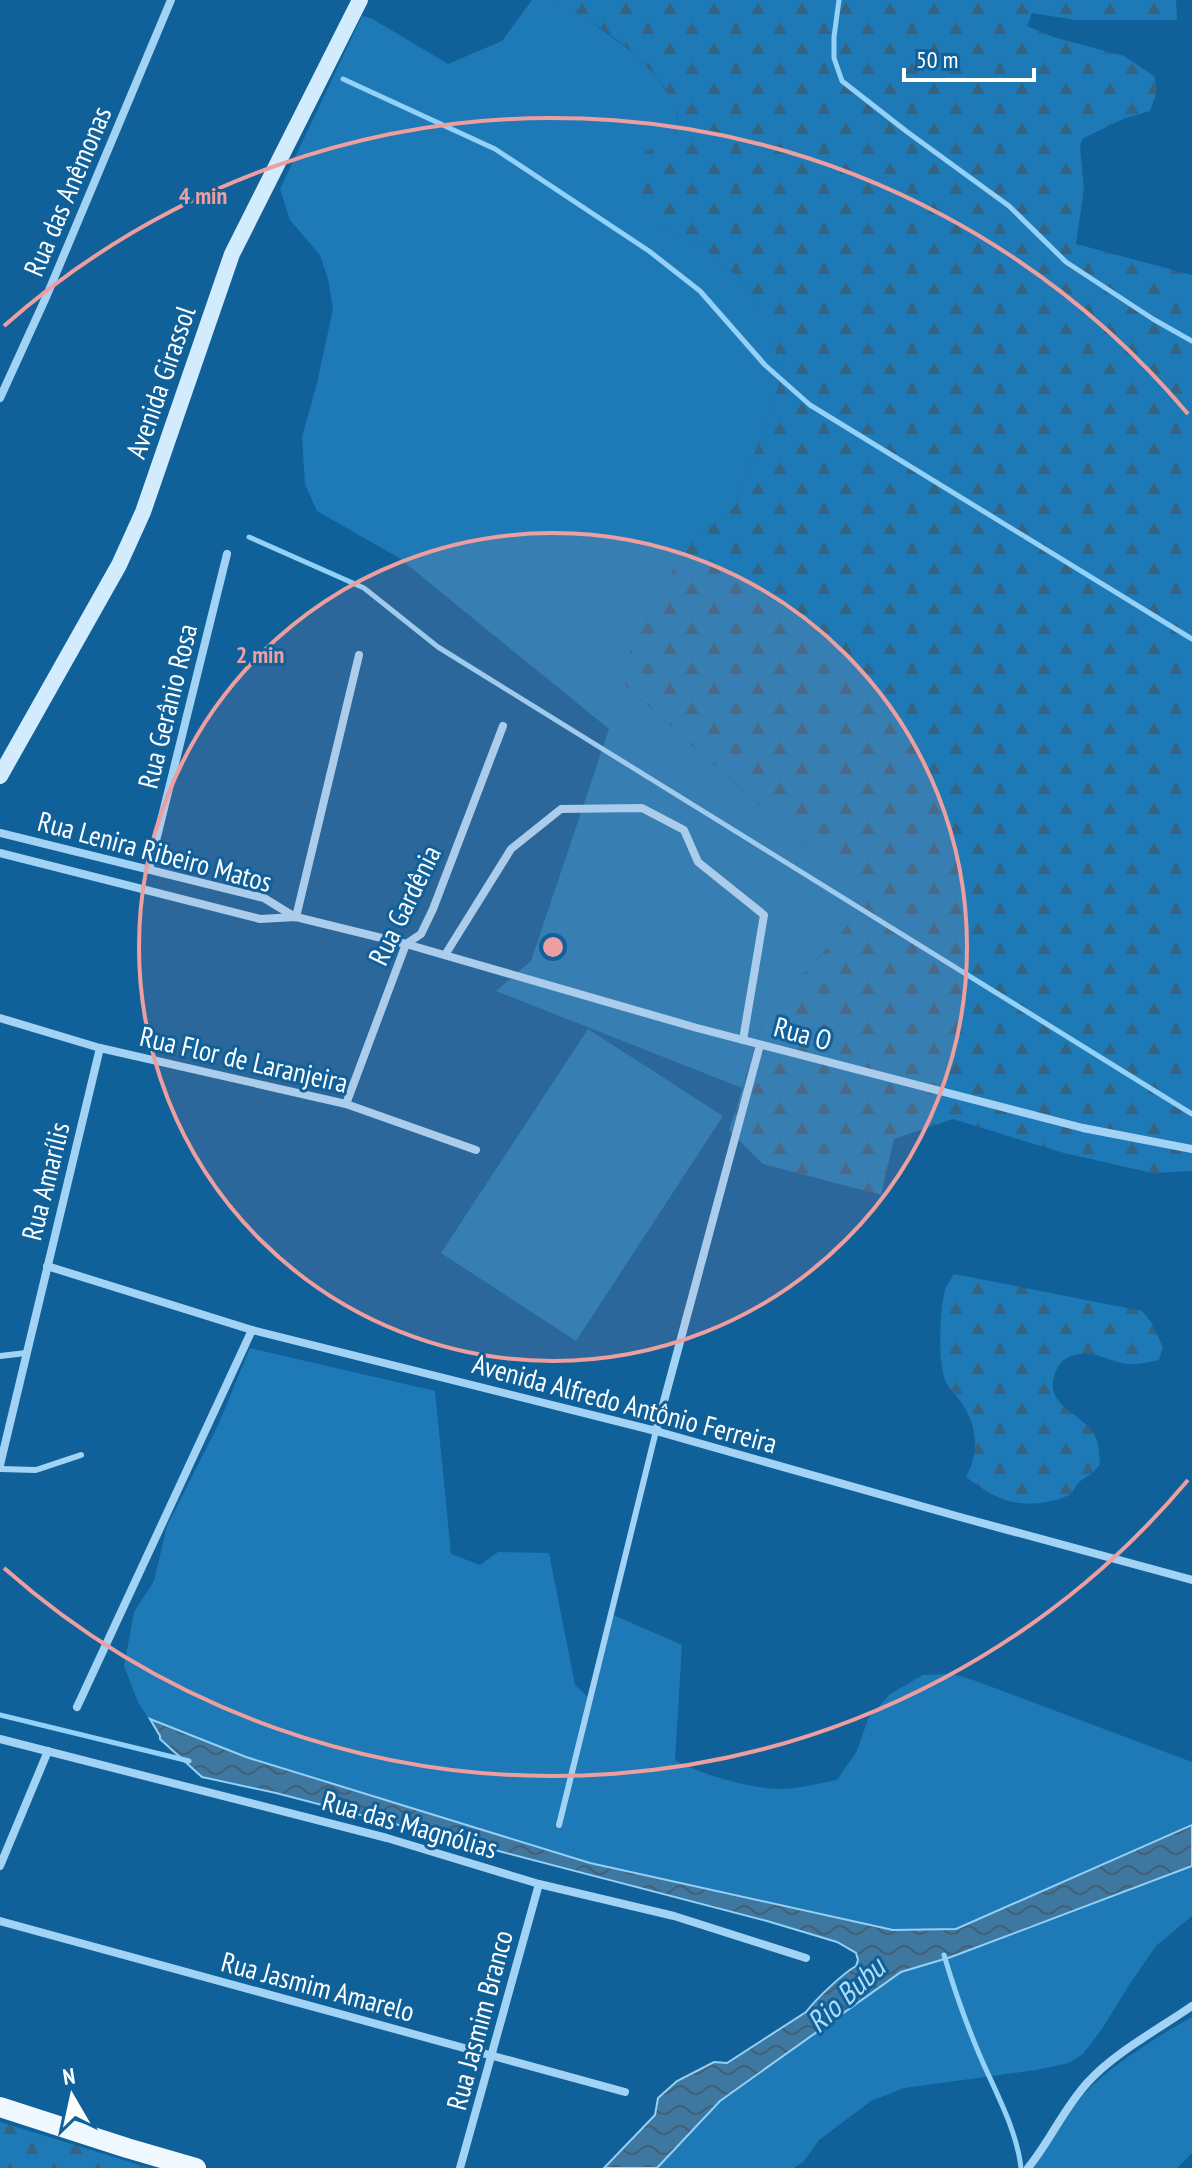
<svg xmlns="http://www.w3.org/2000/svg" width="1192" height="2168" viewBox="0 0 1192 2168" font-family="'PT Sans Narrow',sans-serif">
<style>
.grass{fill:#1e7ab7}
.forest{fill:url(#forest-firs)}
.water{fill:url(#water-waves);stroke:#93d1f8;stroke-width:2}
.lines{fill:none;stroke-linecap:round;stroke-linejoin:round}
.stream{stroke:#93d1f8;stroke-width:5}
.lane{stroke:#a2d3f5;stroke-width:6}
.street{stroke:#a2d3f5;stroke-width:8}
.secondary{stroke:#d2ebfd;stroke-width:16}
.primary{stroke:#eff8ff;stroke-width:20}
.ring{fill:none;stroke:#ed9e9e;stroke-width:4}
.labels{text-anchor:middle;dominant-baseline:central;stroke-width:6;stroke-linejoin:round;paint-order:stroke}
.street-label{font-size:28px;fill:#fff;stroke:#10609a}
.water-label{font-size:30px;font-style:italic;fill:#aeddfb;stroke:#10609a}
.centre{fill:#ed9e9e;stroke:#10609a;stroke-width:4}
.ring-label{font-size:24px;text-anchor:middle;font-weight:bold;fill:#ed9e9e;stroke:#10609a;stroke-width:6;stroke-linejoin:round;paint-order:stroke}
</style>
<defs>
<pattern id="forest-firs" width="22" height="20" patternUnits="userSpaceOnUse" patternTransform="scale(2)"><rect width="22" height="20" fill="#1e7ab7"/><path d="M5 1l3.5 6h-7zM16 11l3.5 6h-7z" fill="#356382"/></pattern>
<pattern id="water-waves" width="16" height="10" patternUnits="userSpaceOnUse" patternTransform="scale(2)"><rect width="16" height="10" fill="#3e77a0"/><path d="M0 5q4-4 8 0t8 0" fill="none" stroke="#465f72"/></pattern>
</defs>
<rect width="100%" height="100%" fill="#10609a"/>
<g class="grass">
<path d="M532,0H551L564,5L589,20L632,52L654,74L670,96L676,110L679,130L644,153L654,222L709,252L743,282L775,336L779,386L735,507L685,547L617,678L868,902L765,1018L742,1088L496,991L531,961L609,729L399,558L317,511L305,484L302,437L317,383L333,309L328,279L320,255L290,220L280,189L362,16L371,18L448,64L502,41Z"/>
<path d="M588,1029L723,1116L576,1341L441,1253Z"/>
<path d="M250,1348L435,1391L451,1554L480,1565L498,1552L549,1553L575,1685L589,1698L611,1614L682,1645L675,1760C699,1774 751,1789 780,1789C798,1789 818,1783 837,1780L857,1751L868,1719L890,1694L923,1675L952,1674L973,1680L1192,1762V1825L956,1929L893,1930L590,1863L246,1757L149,1719L138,1702L124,1666L134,1612L154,1581L167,1526L219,1423Z"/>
<path d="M1192,1866V1916L1156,1946L1129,1985L1102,2029L1083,2054L1069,2063L1036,2070L904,2088L871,2101L819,2140L804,2161L794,2168H657L720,2101L901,1972L951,1957Z"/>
<path d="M1192,2017V2153L1177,2168H1034C1049,2146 1067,2114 1084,2094C1107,2068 1161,2034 1192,2017Z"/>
</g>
<g class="forest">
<path d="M551,0H1176L1177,20H1076L1032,13L1027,26L1053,37L1124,56L1154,76L1157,91L1150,111L1123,119L1082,139L1080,148L1084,188L1076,244L1192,275V1171L1152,1173L1060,1152L953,1119L894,1139L881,1195L763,1164L729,1130L765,1018L868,902L617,678L685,547L735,507L779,386L775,337L743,282L709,252L654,222L632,187L644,153L679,129C678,123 678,116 676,111C665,69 590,15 551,0Z"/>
<path d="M954,1274L1142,1311L1151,1322L1163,1347L1159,1360C1149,1362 1138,1365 1128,1364C1110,1362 1098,1352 1080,1354C1069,1355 1060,1360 1056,1371C1041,1405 1081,1412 1094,1434C1099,1442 1099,1454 1100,1464C1092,1475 1092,1473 1082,1480C1076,1483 1075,1490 1070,1494C1063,1499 1055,1500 1046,1502C1012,1508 993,1497 966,1477C980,1451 977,1425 961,1402C956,1395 949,1389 946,1382C937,1363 940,1310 945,1290C947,1284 951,1279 954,1274Z"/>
<path d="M0,2122L149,2168H0Z"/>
</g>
<path class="water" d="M150,1719L246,1757L590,1863L893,1930L956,1929L1192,1825V1866L951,1957L901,1972L720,2101L657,2168H604L655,2115L658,2098L677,2081L714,2062L727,2063L806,2012C816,1999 842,1974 856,1966L858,1960L856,1953L837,1942L767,1921L276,1793L202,1777L160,1739V1736Z"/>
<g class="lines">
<g class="stream">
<path d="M839,0L834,37V58L842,81L906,131L1009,206L1066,262L1153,319L1192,341"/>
<path d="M343,79L495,149L649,251L700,291L765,365L810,405L1192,639"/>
<path d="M249,537L364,588L438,647L1192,1114"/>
<path d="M0,1715L189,1761"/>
<path d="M944,1955C954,1989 966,2023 980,2056C995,2091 1017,2130 1021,2168"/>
</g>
<g class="lane">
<path d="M0,1356L26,1353"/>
<path d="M0,1469L36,1470L81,1455"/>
<path d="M559,1825L656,1431"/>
</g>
<g class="street">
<path d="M0,398L47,295L171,0"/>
<path d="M0,833L264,898L295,917"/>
<path d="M0,853L260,919L296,917L406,944L697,1028L1083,1128L1192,1149"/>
<path d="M149,869L227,554"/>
<path d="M296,917L359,655"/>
<path d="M445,955L511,849L561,809L642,808L684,830L698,862L764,915L743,1040"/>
<path d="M0,1018L100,1048L346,1104L476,1150"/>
<path d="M346,1104L406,944L421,934L433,909L503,726"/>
<path d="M47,1266L252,1330L656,1431L960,1517L1192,1580"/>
<path d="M656,1431L760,1045"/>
<path d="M0,1465L100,1048"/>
<path d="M77,1707L252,1330"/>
<path d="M0,1739L387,1838L539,1884L674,1916L806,1958"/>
<path d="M0,1866L48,1751"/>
<path d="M0,1921L625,2092"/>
<path d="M460,2168L539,1884"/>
<path d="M1028,2168C1050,2141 1064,2108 1088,2082C1114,2053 1159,2029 1192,2006"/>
</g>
<path class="secondary" d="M0,776L119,565L143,512L232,254L360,0"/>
<path class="primary" d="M0,2107L127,2148L196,2168"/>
</g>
<circle cx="553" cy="947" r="414" fill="#ed9e9e" fill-opacity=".12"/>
<g class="ring">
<circle cx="553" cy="947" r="414"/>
<path d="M1188 1480A829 829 0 0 1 4 1568M4 326A829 829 0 0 1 1188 414"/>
</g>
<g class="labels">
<g class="street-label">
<text transform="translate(67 191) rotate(-67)">Rua das Anêmonas</text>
<text transform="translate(160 382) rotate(-71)">Avenida Girassol</text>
<text transform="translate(167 706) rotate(-76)">Rua Gerânio Rosa</text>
<text transform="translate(155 851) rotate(15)">Rua Lenira Ribeiro Matos</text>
<text transform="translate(404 905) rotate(-64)">Rua Gardênia</text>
<text transform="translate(803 1033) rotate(15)">Rua O</text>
<text transform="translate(244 1059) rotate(13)">Rua Flor de Laranjeira</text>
<text transform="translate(45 1181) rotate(-76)">Rua Amarílis</text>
<text transform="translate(625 1403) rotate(15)">Avenida Alfredo Antônio Ferreira</text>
<text transform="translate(410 1824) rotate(16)">Rua das Magnólias</text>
<text transform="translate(318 1986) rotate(15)">Rua Jasmim Amarelo</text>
<text transform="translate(479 2020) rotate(-75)">Rua Jasmim Branco</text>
</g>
<g class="water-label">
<text transform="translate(845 1994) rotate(-43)">Rio Bubu</text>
</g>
</g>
<circle cx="553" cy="947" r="12" class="centre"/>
<g class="ring-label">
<text x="203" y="204">4 min</text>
<text x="260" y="663">2 min</text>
</g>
<g transform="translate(72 2096) rotate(351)" stroke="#10609a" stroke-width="6" paint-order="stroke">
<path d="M0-6L14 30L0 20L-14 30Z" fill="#ffffff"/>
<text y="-12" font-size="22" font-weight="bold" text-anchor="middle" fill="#ffffff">N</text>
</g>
<path d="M904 68v12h130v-12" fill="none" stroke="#ffffff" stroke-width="4"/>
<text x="916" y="68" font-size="24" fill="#ffffff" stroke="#10609a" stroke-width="6" paint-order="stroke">50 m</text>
</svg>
